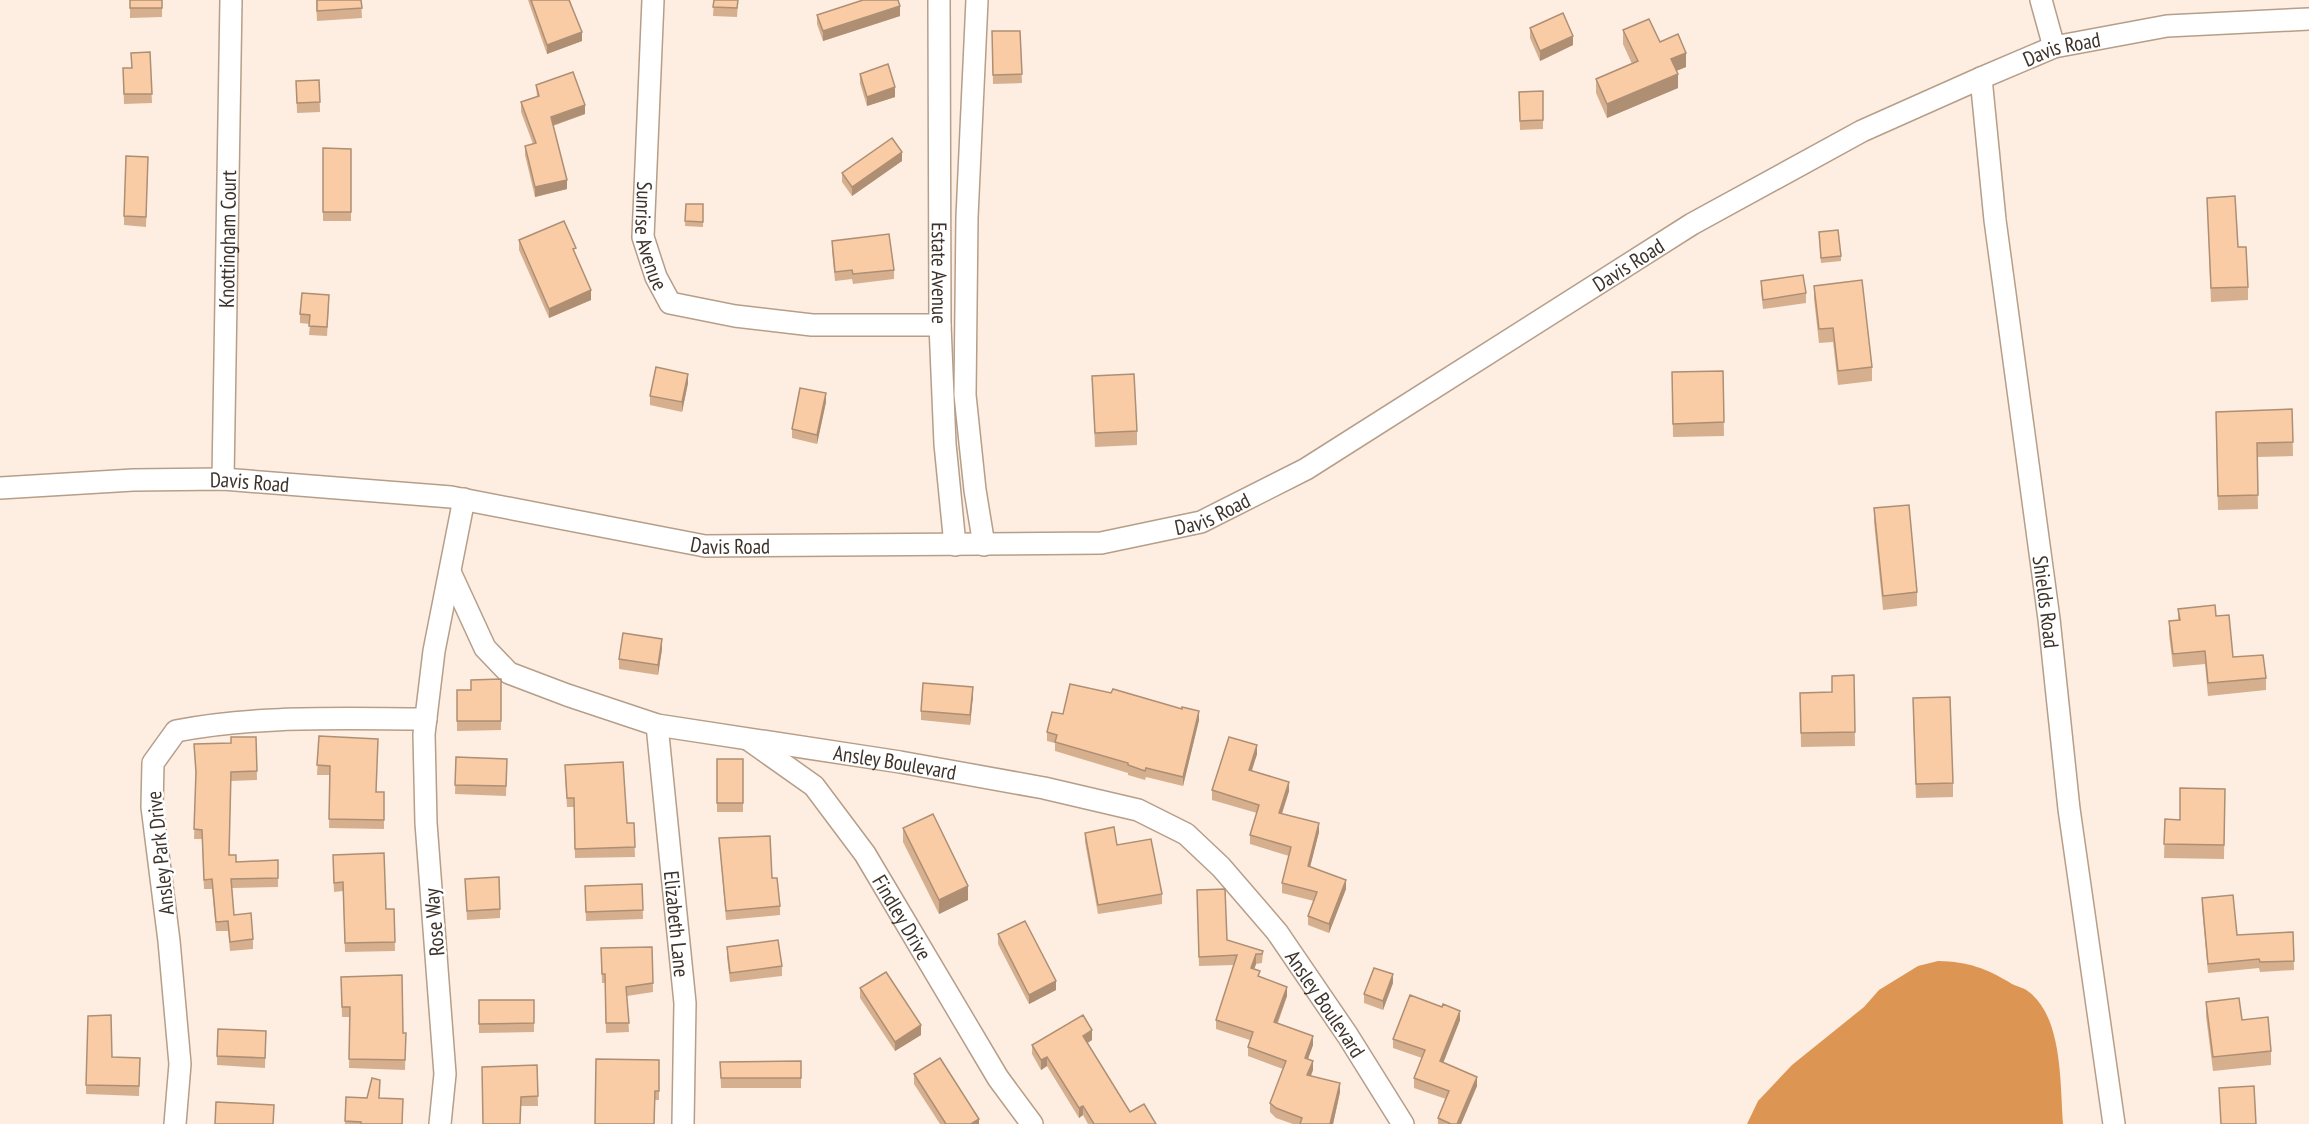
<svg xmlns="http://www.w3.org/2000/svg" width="2309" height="1124" viewBox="0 0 2309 1124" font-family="'PT Sans Narrow',sans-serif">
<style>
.water{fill:#dd9553}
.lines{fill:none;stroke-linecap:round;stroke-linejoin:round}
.minor-casing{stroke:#b69e89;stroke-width:24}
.minor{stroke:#fff;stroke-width:21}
.wall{fill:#d6af8f}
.shaded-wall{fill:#ae8f74}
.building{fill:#f9cca6;stroke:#ae8f74;stroke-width:1.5}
.labels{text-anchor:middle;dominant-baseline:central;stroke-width:5;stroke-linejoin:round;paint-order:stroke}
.street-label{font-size:21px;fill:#3d332b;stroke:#fff}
</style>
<rect width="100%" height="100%" fill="#fdeee1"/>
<path class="water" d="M1938,961C1969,962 1986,968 2012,984C2018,987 2025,988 2029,992C2063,1018 2060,1085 2063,1124H1747L1758,1101L1792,1065L1864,1007L1879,990L1918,966Z"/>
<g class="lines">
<defs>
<g id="minor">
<path id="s1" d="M653,0L643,237L656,277L670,303L735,316L812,325H940"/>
<path id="s2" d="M939,0L940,325L945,444L955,545"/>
<path d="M977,0L967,217L965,395L975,490L984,545"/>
<path d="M2041,0L2054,47"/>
<path id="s3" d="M1981,78L1995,220L2049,619L2069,809L2114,1124"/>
<path id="s4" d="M223,479L231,0"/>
<path id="s5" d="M0,488L133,480L223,479L451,497L705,546L1101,543L1201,522L1306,469L1692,224L1862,131L1981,78L2054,47L2167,26L2309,19"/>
<path id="s6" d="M450,572L485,648L509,673L567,695L657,725L900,762L1044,788L1138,810L1186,834L1221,867L1277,932L1348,1036L1403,1124"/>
<path id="s7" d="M657,725L685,1003L683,1124"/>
<path id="s8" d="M749,740L814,786L865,854L998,1078L1032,1124"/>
<path d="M175,1124L180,1064L169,941L152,807L153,763L176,731C258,715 343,719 426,719"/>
<path d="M440,1124L445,1074L426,823L424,734L434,651L464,499"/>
</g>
</defs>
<use href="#minor" class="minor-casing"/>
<use href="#minor" class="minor"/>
</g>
<g class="wall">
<path d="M130,0H162V17L130,18Z"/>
<path d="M316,0H361L362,18L317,21Z"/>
<path d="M528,0H570L582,41L547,54Z"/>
<path d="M714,0H738L737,17L713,16Z"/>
<path d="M817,15L900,16L823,41L817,24Z"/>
<path d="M1530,28L1573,45L1540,61L1530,38Z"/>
<path d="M1623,30L1660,42L1686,67L1676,71L1678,88L1607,118L1596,93V79L1632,64L1623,44Z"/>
<path d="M992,31H1020L1022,83L993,84Z"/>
<path d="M150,52L152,103L124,104L123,68H131Z"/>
<path d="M860,74L895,97L867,106L860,83Z"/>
<path d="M319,80L320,112L297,113L296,81Z"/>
<path d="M536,85L585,114L553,126L567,189L535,197L525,155V146L533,144L521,112V102L537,97Z"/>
<path d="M1543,91V129L1520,130L1519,92Z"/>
<path d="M323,148L351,149V221H323Z"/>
<path d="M148,157L146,227L124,225V216Z"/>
<path d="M902,161L852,196L842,182V173Z"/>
<path d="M2207,198L2238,247L2248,287V300L2211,302Z"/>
<path d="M686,204H703V227L685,226Z"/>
<path d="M1819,236L1841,256V261L1821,263Z"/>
<path d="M519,240L576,256L591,300L549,318L519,250Z"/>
<path d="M832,241L894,270V279L853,284L852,279L835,281L832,250Z"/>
<path d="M1761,281L1806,293V303L1763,309L1761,291Z"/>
<path d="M1814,286L1872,367V381L1838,385L1833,342L1819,343L1814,299Z"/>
<path d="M329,304L327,336L309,335L310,324L300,323V314Z"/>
<path d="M1723,371L1724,436L1673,437L1672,372Z"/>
<path d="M1092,376L1137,431V445L1095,447Z"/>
<path d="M688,383L682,412L650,405V396Z"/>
<path d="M826,402L817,444L792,438V429Z"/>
<path d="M2292,409L2293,456L2257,457L2258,509L2218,510L2216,426Z"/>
<path d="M1874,508L1917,592V606L1883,610L1874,522Z"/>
<path d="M2178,609L2216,616L2233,657L2266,678V690L2208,696L2205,664L2173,667L2169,634V621L2178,620Z"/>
<path d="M662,649L658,675L619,669V659Z"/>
<path d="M1854,675L1855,746L1801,747L1800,693L1832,692Z"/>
<path d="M501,679V730L457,731V690H471Z"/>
<path d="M973,696L970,725L921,720V711Z"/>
<path d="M1913,712L1953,783V797L1916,798Z"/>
<path d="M1063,714L1199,720L1183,786L1146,777L1145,780L1128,775V773L1055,751V743L1047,741V732Z"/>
<path d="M319,736L376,792H384V829L329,828L330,775H317Z"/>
<path d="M256,737L257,780L231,781L229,855L236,862L278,860V887L232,888L234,915L253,939V949L230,951L228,931H216L212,889H204L202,839H194L196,779L194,744L231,743Z"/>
<path d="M1257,754L1252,770L1289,791L1282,814L1319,832L1310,867L1346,889L1329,933L1308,925V916L1314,901L1282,893V883L1289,856L1250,844V835L1257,813L1212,800V790Z"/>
<path d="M456,757L507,759L506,796L455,794Z"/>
<rect x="717" y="759" width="26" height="53"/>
<path d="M565,774L627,823H634L635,857L575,858L574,807H567Z"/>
<path d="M2225,789L2224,859L2164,858L2165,819L2180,820Z"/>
<path d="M903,828L968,900L939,914L903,842Z"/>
<path d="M1085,833L1117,845L1162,894V904L1098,914L1085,842Z"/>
<path d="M719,838L772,878L780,906V915L726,920Z"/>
<path d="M333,865L386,909H394L395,951L345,952L343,891L334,892Z"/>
<path d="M465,879L500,909V918L467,920Z"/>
<path d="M642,884L643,919L586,921L585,886Z"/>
<path d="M1197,890L1227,940L1263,951L1262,963L1256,964L1254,969L1260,977L1287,996L1278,1023L1313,1045L1308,1059L1313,1070L1311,1076L1340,1092L1333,1124H1293L1276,1118L1270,1112V1103L1283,1069L1248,1056V1047L1250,1040L1216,1029V1020L1234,965L1199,966Z"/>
<path d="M2202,898L2237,935L2293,932L2294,970L2260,972L2259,968L2208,973L2202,908Z"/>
<path d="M998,934L1056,990L1029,1004L998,944Z"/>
<path d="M652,947L653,992L627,996L629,1032L606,1033L605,983H602L601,948Z"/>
<path d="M727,947L782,966V976L730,982L727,957Z"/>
<path d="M341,977L403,1033H406L405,1070L349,1068L350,1017H342Z"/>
<path d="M1393,983L1383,1010L1364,1003V994Z"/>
<path d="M860,988L921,1035L895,1051L860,998Z"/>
<path d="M479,1000H534V1032L479,1033Z"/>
<path d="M2206,1002L2242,1020L2271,1051V1065L2213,1071L2206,1016Z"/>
<path d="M1460,1020L1443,1063L1477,1086L1461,1124H1438V1118L1446,1099L1414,1088V1078L1422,1058L1393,1048V1039Z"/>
<path d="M266,1031L265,1068L217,1065V1056Z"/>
<path d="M1092,1040L1087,1043L1130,1112L1156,1124H1088L1083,1115L1079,1118L1047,1066L1041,1070L1032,1054V1045Z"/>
<path d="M112,1057L140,1058L139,1096L86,1094V1085Z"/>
<path d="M659,1060V1100H655L595,1124Z"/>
<path d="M801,1061V1088H721L720,1062Z"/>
<path d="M537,1065L538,1106H521L483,1124Z"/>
<path d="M914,1074L979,1124H940L914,1084Z"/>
<path d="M346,1097L380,1098L403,1124H345Z"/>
</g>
<g class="shaded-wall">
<path d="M900,6V16L823,41V31Z"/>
<path d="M582,32V41L547,54V45Z"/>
<path d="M1573,36V45L1540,61V51Z"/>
<path d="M1686,53V67L1671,73V59Z"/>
<path d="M1678,74V88L1607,118V104Z"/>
<path d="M895,87V97L867,106V97Z"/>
<path d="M585,105V114L551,126V117Z"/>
<path d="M902,152V161L852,196V187Z"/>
<path d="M567,180V189L535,197V187Z"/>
<path d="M591,290V300L549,318V309Z"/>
<path d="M688,374V383L682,412V402Z"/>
<path d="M826,393V402L817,444V435Z"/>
<path d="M662,639V649L658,675V665Z"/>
<path d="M973,687V696L970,725V715Z"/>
<path d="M1199,711V720L1183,786V777Z"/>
<path d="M1257,745V754L1249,779V770Z"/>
<path d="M1289,782V791L1279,822V813Z"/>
<path d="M1319,823V832L1308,875V866Z"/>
<path d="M1346,880V889L1329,933V924Z"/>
<path d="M968,886V900L939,914V900Z"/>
<path d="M1256,954V964L1251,978V968Z"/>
<path d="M1393,974V983L1383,1010V1001Z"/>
<path d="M1056,981V990L1029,1004V995Z"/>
<path d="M1287,987V996L1274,1031V1022Z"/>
<path d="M1460,1011V1020L1440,1071V1061Z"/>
<path d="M921,1025V1035L895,1051V1042Z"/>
<path d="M1092,1030V1040L1083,1046V1036Z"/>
<path d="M1313,1036V1045L1305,1067V1058Z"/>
<path d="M1047,1057V1066L1041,1070V1060Z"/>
<path d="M1313,1061V1070L1307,1084V1075Z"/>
<path d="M1477,1077V1086L1461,1124H1457Z"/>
<path d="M1340,1083V1092L1333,1124H1330Z"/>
<path d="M1083,1106V1115L1079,1118V1108Z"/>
<path d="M979,1119V1124H971Z"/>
</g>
<g class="building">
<rect x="130" y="0" width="32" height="8"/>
<path d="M317,0H361L362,8L317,11Z"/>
<path d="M531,0H569L582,32L547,45Z"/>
<path d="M714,0H738L737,8L713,7Z"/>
<path d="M863,0H898L900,6L823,31L817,15Z"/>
<path d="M1563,13L1573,36L1540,51L1530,28Z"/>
<path d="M1649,19L1660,42L1678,34L1686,53L1671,59L1678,74L1607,104L1596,79L1638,61L1623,30Z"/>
<path d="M992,31H1020L1022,74L993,75Z"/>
<path d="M150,52L152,94H124L123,68H132L131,53Z"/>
<path d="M888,64L895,87L867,97L860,74Z"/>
<path d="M573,72L585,105L551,117L567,180L535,187L525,146L536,143L521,102L539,96L536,85Z"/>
<path d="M319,80L320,102L297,103L296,81Z"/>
<path d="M1543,91V120L1520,121L1519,92Z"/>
<path d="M892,138L902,152L852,187L842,173Z"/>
<path d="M323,148L351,149V212H323Z"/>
<path d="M126,156L148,157L146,217L124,216Z"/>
<path d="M2235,196L2238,247H2246L2248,287L2211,288L2207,198Z"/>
<path d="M686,204H703V222L685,221Z"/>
<path d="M564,221L576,248L573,249L591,290L549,309L519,240Z"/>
<path d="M1838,230L1841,256L1821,258L1819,232Z"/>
<path d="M889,234L894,270L853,274L852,270L835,272L832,241Z"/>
<path d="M1803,275L1806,293L1763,300L1761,281Z"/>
<path d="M1862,280L1872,367L1838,371L1833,328L1819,329L1814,286Z"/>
<path d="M302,293L329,295L327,327L309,326L310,315L300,314Z"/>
<path d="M656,367L688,374L682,402L650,396Z"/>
<path d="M1723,371L1724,422L1673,424L1672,372Z"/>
<path d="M1134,374L1137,431L1095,433L1092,376Z"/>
<path d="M800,388L826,393L817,435L792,429Z"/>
<path d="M2292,409L2293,442L2257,443L2258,495L2218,496L2216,412Z"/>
<path d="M1909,505L1917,592L1883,596L1874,508Z"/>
<path d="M2215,605L2216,616L2229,615L2233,657L2263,655L2266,678L2208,683L2205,651L2173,654L2169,621L2180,620L2178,609Z"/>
<path d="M623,633L662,639L658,665L619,659Z"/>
<path d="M1854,675L1855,732L1801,733L1800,693L1832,692V676Z"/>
<path d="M501,679V721H457V690H471V680Z"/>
<path d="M923,683L973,687L970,715L921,711Z"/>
<path d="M1070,684L1111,693L1113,689L1182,709V707L1199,711L1183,777L1146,768L1145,771L1128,765V763L1055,742L1057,735L1047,732L1052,712L1063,714Z"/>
<path d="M1950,697L1953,783L1916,784L1913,698Z"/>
<path d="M319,736L378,739L376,792H384V820L329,819L330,766L317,765Z"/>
<path d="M231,737H256L257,771L231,772L229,855H236V862L278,860V878L231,879L234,915L251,913L253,939L230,942L228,921L216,922L212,879L204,880L202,830L194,829L196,772L194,744L231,743Z"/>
<path d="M1229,737L1257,745L1249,770L1289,782L1279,813L1319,823L1308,866L1346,880L1329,924L1308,916L1317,892L1282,883L1291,847L1250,835L1259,805L1212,790Z"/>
<path d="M456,757L507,759L506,786L455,785Z"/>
<rect x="717" y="759" width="26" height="44"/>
<path d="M623,762L627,823H634L635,847L575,849L574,798H567L565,765Z"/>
<path d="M2180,788L2225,789L2224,845L2164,844L2165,819L2180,820Z"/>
<path d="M933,814L968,886L939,900L903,828Z"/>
<path d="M1114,827L1117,845L1151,839L1162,894L1098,905L1085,833Z"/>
<path d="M770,836L772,878H777L780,906L726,911L719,838Z"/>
<path d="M384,853L386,909H394L395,942L345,943L343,882L334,883L333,855Z"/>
<path d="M499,877L500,909L467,911L465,879Z"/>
<path d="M642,884L643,910L586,912L585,886Z"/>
<path d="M1225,889L1227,940L1263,951L1262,954H1256L1251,968L1260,971L1258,976L1287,987L1274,1022L1313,1036L1305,1058L1313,1061L1307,1075L1340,1083L1330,1124H1300L1302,1118L1276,1108L1270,1103L1286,1061L1248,1047L1253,1032L1216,1020L1237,955L1199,957L1197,890Z"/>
<path d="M2233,895L2237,935L2293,932L2294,961L2260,962L2259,959L2208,964L2202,898Z"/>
<path d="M1025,921L1056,981L1029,995L998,934Z"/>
<path d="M778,940L782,966L730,973L727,947Z"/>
<path d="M652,947L653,983L626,987L629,1023H606L605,974H602L601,948Z"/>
<path d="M1374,968L1393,974L1383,1001L1364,994Z"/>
<path d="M886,972L921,1025L895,1042L860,988Z"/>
<path d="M402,975L403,1033H406L405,1060L349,1059L350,1007H342L341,977Z"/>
<path d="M1410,995L1442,1007L1443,1004L1460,1011L1440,1061L1477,1077L1457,1124H1451L1438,1118L1449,1091L1414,1078L1425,1050L1393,1039Z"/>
<path d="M2239,998L2242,1020L2268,1017L2271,1051L2213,1057L2206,1002Z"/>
<path d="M479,1000H534V1023L479,1024Z"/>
<path d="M111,1015L112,1057L140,1058L139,1086L86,1085L88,1016Z"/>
<path d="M1083,1015L1092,1030L1083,1036L1130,1112L1144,1104L1156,1124H1094L1083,1106L1079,1108L1047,1057L1041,1060L1032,1045Z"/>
<path d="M218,1029L266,1031L265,1058L217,1056Z"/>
<path d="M940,1058L979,1119L971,1124H946L914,1074Z"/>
<path d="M596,1059L659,1060V1091H655L654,1124H595Z"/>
<path d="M801,1061V1078H721L720,1062Z"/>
<path d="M537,1065L538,1096L521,1097L520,1124H483L482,1067Z"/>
<path d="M372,1078L380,1080L379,1098L403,1099L402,1124H361V1122L345,1121L346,1097L367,1098Z"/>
<path d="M2254,1086L2256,1124H2221L2219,1088Z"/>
<path d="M216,1102L274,1105L273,1124H215Z"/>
</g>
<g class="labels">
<g class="street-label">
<text stroke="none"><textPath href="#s5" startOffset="2194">Davis Road</textPath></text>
<text stroke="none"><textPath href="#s1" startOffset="237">Sunrise Avenue</textPath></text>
<text stroke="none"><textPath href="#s4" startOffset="240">Knottingham Court</textPath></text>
<text stroke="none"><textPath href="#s5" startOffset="1708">Davis Road</textPath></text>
<text stroke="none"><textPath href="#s2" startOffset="273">Estate Avenue</textPath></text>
<text stroke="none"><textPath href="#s5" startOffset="250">Davis Road</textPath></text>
<text stroke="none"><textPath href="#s5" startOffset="1222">Davis Road</textPath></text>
<text stroke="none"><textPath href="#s5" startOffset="736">Davis Road</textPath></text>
<text stroke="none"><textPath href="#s3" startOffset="528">Shields Road</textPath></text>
<text stroke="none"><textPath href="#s6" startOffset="516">Ansley Boulevard</textPath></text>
<text transform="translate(160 853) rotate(-96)">Ansley Park Drive</text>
<text stroke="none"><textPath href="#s8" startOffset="238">Findley Drive</textPath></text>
<text transform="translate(434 922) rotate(-95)">Rose Way</text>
<text stroke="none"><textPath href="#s7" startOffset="200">Elizabeth Lane</textPath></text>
<text stroke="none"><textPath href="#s6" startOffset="1038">Ansley Boulevard</textPath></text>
</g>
</g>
</svg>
